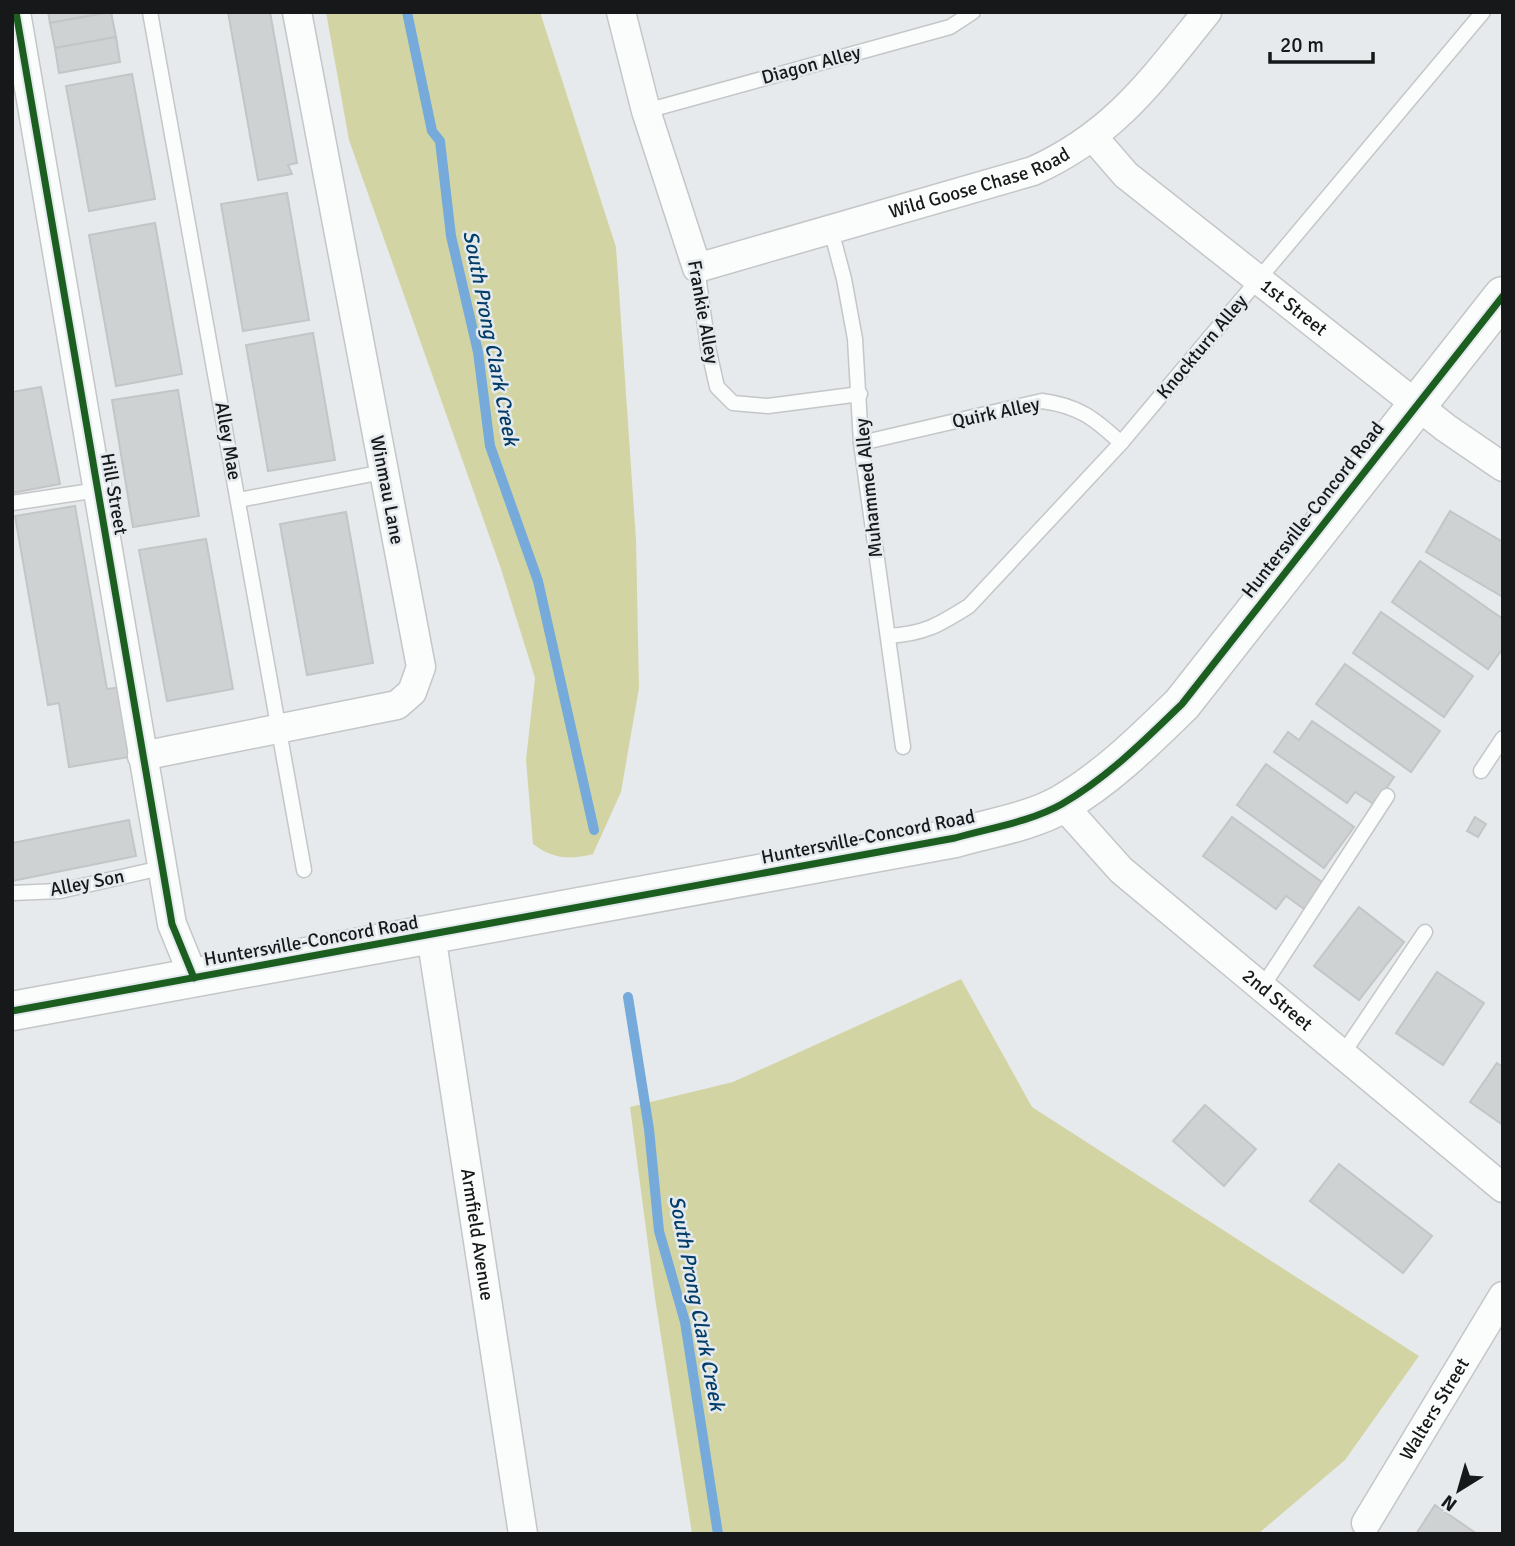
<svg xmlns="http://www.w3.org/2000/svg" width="1515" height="1546" viewBox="0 0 1515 1546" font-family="Signika,sans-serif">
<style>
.green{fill:#d2d5a3}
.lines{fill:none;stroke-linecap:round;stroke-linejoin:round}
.stream{stroke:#76aadb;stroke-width:10}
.building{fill:#cfd2d3;stroke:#c3c5c6;stroke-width:2}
.lane-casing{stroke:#c4c6c7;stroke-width:17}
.street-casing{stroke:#c4c6c7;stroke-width:31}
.secondary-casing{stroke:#c4c6c7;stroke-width:41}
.lane{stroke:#fbfcfc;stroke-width:14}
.street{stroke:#fbfcfc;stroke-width:28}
.secondary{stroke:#fbfcfc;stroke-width:38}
.cycleway-casing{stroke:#e5eaee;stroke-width:11}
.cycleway{stroke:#1b5e20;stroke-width:7}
.labels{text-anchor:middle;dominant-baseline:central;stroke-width:5;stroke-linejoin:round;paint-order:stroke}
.street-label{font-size:19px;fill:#161819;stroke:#e5eaee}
.water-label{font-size:21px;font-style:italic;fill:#023d69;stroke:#e5eaee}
</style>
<rect width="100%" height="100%" fill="#e7eaec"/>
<g class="green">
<path d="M326,12H540L616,247L636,540L639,688L621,792L593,854C570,860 553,859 533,844L526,760L535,678L501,569L349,140Z"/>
<path d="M961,979L1032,1107L1419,1356L1345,1460L1258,1534H692L655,1298L630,1107L733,1082Z"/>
</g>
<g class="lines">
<g class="stream">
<path d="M407,12L432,131L440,141L451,236L478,352L490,446L538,581L594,830"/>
<path d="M628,997L649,1129L659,1231L685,1322L718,1534"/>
</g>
</g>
<g class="building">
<path d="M48,12H111L50,23Z"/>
<path d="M111,12L116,37L55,48L50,23Z"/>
<path d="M228,12H270L297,163L288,165L292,174L258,180Z"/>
<path d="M116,37L120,62L59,73L55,48Z"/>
<path d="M132,74L155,199L89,211L66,86Z"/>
<path d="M287,193L309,320L243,331L221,204Z"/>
<path d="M155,223L182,374L116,386L89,235Z"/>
<path d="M313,333L335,460L268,471L246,345Z"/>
<path d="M41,387L60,484L12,493V392Z"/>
<path d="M178,390L199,516L133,527L112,400Z"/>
<path d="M75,506L107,689L123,687L135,756L69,767L59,703L48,705L15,516Z"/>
<path d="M1450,511L1503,542V597L1426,552Z"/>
<path d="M346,512L373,663L307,675L280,524Z"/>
<path d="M206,539L233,689L167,701L139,550Z"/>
<path d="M1420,561L1503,619V648L1488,669L1392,602Z"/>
<path d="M1381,612L1473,676L1444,717L1353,653Z"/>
<path d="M1345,664L1440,731L1411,772L1316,704Z"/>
<path d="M1312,721L1394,777L1375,805L1355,792L1347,803L1274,752L1288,732L1299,740Z"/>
<path d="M1266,764L1354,827L1324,868L1237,805Z"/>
<path d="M1232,817L1326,885L1307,911L1286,896L1276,909L1203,856Z"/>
<path d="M1475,817L1486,824L1478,837L1467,831Z"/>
<path d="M129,820L136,856L12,881V843Z"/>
<path d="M1359,907L1404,942L1359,1000L1314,966Z"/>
<path d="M1437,972L1484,1003L1443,1065L1396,1033Z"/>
<path d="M1497,1063L1503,1067V1125L1470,1102Z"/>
<path d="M1205,1105L1256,1149L1224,1186L1173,1141Z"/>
<path d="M1339,1164L1432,1236L1403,1273L1310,1201Z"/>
<path d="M1435,1505L1477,1534H1416Z"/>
</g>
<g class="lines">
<defs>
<g id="lane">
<path d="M150,12L304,870"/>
<path d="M646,111L950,27L973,12"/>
<path d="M831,230L844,279L855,339L861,443L903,747"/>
<path d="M697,268L708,347L717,387L733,403L768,406L860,394"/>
<path d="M861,443L1042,401C1079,406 1094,418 1121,443"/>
<path d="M239,500L383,472"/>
<path d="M12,503L98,490"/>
<path d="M888,636C924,634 939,625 969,606L1121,443L1483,12"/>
<path d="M1481,771L1503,738"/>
<path d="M12,893L60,891L161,868"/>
<path d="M1261,989L1387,796"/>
<path d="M1342,1055L1425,932"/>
</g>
<g id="street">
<path d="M16,12L172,924L194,978"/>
<path id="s1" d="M621,12L646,111L697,268L1033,171C1115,134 1152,80 1207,12"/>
<path id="s2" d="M1093,137L1126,175L1446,428L1503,467"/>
<path d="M142,756L397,705L412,692L421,667L297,12"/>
<path id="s3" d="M1062,804L1121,870L1503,1188"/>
<path id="s4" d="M431,935L523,1534"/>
<path id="s5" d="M1366,1523L1503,1296"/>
</g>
<path id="secondary" d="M12,1011L955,838C990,828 1030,822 1062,804C1107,778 1145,740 1182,704L1503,296"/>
</defs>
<use href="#lane" class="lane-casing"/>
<use href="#street" class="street-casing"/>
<use href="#secondary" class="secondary-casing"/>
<use href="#lane" class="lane"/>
<use href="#street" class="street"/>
<use href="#secondary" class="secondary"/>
<defs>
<g id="cycleway">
<path d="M16,12L172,924L194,978"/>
<path d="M12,1011L955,838C990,828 1030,822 1062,804C1107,778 1145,740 1182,704L1503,296"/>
</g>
</defs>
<use href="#cycleway" class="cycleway-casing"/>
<use href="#cycleway" class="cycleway"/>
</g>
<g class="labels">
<g class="street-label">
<text transform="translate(811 65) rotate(-15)">Diagon Alley</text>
<text stroke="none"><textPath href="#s1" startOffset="562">Wild Goose Chase Road</textPath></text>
<text stroke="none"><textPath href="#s2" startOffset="264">1st Street</textPath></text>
<text transform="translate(703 312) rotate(80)">Frankie Alley</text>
<text transform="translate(1202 347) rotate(-50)">Knockturn Alley</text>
<text transform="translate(996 413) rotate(-12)">Quirk Alley</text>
<text transform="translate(228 441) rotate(80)">Alley Mae</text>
<text transform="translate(869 488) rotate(-96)">Muhammed Alley</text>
<text transform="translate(387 490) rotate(79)">Winmau Lane</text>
<text transform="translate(114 494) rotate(80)">Hill Street</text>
<text transform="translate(1313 510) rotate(-52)">Huntersville-Concord Road</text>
<text transform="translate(868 837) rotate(-11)">Huntersville-Concord Road</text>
<text transform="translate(87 883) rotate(-11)">Alley Son</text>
<text transform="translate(311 941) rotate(-10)">Huntersville-Concord Road</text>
<text stroke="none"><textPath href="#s3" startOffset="292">2nd Street</textPath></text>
<text stroke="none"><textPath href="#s4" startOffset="303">Armfield Avenue</textPath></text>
<text stroke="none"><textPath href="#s5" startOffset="133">Walters Street</textPath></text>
</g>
<g class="water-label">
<text transform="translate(491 338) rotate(79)">South Prong Clark Creek</text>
<text transform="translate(697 1303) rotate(79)">South Prong Clark Creek</text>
</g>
</g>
<rect width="1515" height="1546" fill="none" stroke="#161819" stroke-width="28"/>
<g transform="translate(1459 1490) rotate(217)" stroke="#e5eaee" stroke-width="5" paint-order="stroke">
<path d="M0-5L12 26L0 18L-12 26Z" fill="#161819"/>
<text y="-10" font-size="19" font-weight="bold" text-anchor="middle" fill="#161819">N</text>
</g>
<path d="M1270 52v10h103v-10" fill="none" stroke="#161819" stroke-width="3.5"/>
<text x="1280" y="52" font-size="21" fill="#161819" stroke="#e5eaee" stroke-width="5" paint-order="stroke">20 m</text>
</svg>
